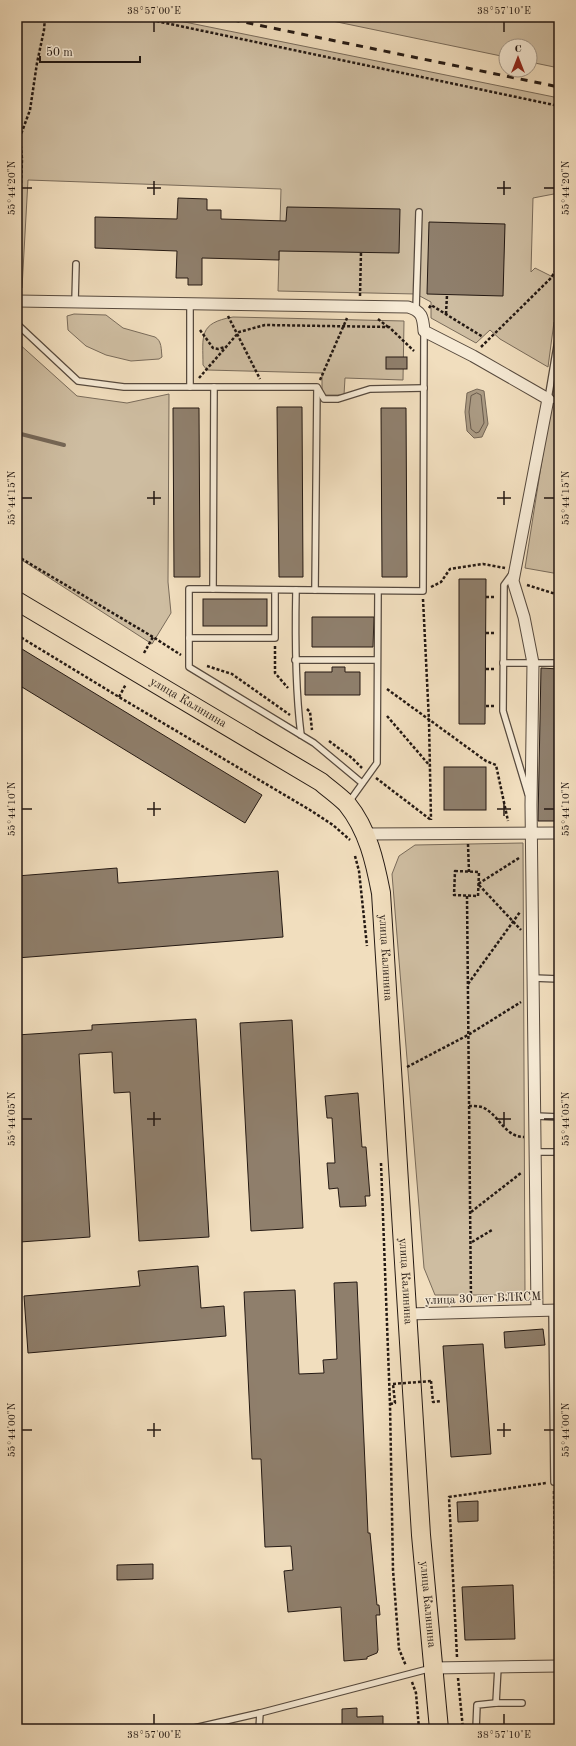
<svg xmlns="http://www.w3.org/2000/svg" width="576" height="1746" viewBox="0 0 576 1746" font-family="'Old Standard TT',serif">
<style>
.green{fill:#cebda1;stroke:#796b5a}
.water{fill:#ab9b84;stroke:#756757}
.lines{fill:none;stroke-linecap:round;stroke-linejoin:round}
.shore{stroke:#685a4c;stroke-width:1}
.stream{stroke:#756757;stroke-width:4}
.building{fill:#8f7f6c;stroke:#241913}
.service-casing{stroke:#574a3e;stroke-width:8}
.minor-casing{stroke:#574a3e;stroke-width:13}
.trunk-casing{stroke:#241913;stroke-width:20}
.path{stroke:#241913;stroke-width:2.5;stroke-dasharray:3 2;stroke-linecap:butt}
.service{stroke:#f6ead5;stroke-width:5.5}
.minor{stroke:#f6ead5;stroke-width:11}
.trunk{stroke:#f1debe;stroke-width:18}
.rail{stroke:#241913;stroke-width:3;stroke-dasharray:7 7;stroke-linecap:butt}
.path-bridge{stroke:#241913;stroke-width:2.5;stroke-dasharray:3 2;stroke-linecap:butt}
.ticks{fill:none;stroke:#241913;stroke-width:1.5}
.labels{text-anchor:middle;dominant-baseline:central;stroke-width:3;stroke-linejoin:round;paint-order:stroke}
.street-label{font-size:12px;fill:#241913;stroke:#f6ead5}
.neatline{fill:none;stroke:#241913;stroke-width:1.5}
.ticks-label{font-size:10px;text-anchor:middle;fill:#241913}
</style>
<rect width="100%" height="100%" fill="#f1debe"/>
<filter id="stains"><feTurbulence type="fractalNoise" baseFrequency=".005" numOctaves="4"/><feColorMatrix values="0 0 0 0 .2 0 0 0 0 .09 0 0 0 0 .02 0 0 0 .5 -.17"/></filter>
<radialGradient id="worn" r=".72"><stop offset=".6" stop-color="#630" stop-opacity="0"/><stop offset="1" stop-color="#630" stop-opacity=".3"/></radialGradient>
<g class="green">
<path d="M17,17H160L559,98V193L533,198L531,272L535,268L559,280V321L554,322L548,367L500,339L490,330L476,343L431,318V302L416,294L278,291L281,189L28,180L22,288H17Z"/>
<path d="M313,17H559V68L530,62V46H506V57Z"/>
<path d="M74,314L106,315L123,328L155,337C162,341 161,349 162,357L159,359L131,361L106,355L86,346L68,330L67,316Z"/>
<path d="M233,317L404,321L403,380L345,378L344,395H322V373L207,370L203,365C203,336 198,323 233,317Z"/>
<path d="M17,342L77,396L127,403L169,394L168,582L171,613L152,644L17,557Z"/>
<path d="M559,352V574L525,568Z"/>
<path d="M523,843L525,1295H435L424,1268L392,874L399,856L415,845Z"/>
</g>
<path class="water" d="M477,389L484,391L488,424L482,437L474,438L467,431L465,412L467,393Z"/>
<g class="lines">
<path class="shore" d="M477,393L481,395L484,423L479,432L476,433L471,429L469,412L471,396Z"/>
<path class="stream" d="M17,433L64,445"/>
</g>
<g class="building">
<path d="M178,198L207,199V210H221V219L286,221L287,207L400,209L399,253L279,251V260L202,258V285H188V278H176L177,251L95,248V217L177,219Z"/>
<path d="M429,222L505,224L503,296L427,294Z"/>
<rect x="386" y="357" width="21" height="12"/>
<path d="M277,407H302L303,577H279Z"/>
<path d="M173,408H199L200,577H174Z"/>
<path d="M381,408H406L407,577H382Z"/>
<path d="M459,579H486L485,724H459Z"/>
<rect x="203" y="599" width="64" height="27"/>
<path d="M312,617H374L373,647H312Z"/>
<path d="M17,646L262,795L245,823L17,684Z"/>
<path d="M332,667H345V672H360V695H305V672H332Z"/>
<path d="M541,668L559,669V821H538Z"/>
<rect x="444" y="767" width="42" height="43"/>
<path d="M117,868L118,883L278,871L283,937L17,958V876Z"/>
<path d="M196,1019L209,1237L139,1241L130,1092L114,1093L112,1052L79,1054L90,1237L20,1242L17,1192V1035L92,1030V1025Z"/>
<path d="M292,1020L303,1228L251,1231L240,1023Z"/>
<path d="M358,1093L362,1147H366L370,1196H365L366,1206L340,1207L338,1188L329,1189L327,1163H335L332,1118H327L325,1096Z"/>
<path d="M198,1266L201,1308L224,1306L226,1336L28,1353L24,1296L140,1286L138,1271Z"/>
<path d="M357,1282L368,1533H370L377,1605H379L380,1615H376L378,1650L377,1653L367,1657V1659L344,1661L341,1607L288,1612L284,1571L293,1570L291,1546L265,1547L261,1459H252L244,1292L295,1290L299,1374L324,1373L323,1360L337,1359L334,1283Z"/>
<path d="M543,1329L545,1345L505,1348L504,1332Z"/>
<path d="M483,1344L491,1454L451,1457L443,1346Z"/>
<path d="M478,1501V1521L458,1522L457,1502Z"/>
<path d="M153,1564V1579L117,1580V1565Z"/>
<path d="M513,1585L515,1639L465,1640L462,1587Z"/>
<path d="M357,1708V1717L383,1716V1729H342V1709Z"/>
</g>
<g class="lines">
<defs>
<g id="service">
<path d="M75,301L76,264"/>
<path d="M190,303V387"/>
<path d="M416,309L419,212"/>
<path d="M17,324L78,381L124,387H317L324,399H338L370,389L424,388"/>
<path d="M559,334L548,399L559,401"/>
<path d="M512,574L504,585L503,711L528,794"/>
<path d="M213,589L214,387"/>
<path d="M275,590V638H189V589H213L423,591L424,331"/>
<path d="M296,590C295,639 295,687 301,735"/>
<path d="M315,590L317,388"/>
<path d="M189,638V667L314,743L362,783"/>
<path d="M295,660H377"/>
<path d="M503,663H559"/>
<path d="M349,802L377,763L378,591"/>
<path d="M533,978L559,979"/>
<path d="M535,1116L559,1117"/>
<path d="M535,1152H559"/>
<path d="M552,1310L554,1482H559"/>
<path d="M498,1667L496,1703H522"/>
<path d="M190,1729L260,1713L432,1668"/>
<path d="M259,1729L260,1713"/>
<path d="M476,1729L477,1705L496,1703"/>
</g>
<g id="minor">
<path d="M17,301L408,307C422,311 423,317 424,331L473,356L548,399L513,581L524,617L533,663L531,805L537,1310"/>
<path d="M365,834L559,833"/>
<path d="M408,1314L559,1310"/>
<path d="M433,1668L559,1666"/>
</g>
<g id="trunk">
<path id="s1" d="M17,601L321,782C329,789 339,796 347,804C368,830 375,862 381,893L421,1535L439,1729"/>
</g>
</defs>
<use href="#service" class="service-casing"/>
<use href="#minor" class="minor-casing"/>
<use href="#trunk" class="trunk-casing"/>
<g class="path">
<path d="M137,17L559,106"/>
<path d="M17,288L22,159L20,137L30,110L37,63L44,30L45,17"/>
<path d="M360,296L361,252"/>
<path d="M429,308L431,305L483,337"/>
<path d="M446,314L447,295"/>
<path d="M228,316L260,379"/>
<path d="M378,319L388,327"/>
<path d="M200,330L213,348L218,349L225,347"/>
<path d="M481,347L551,278L559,265"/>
<path d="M199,378L239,332L265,325L389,327L414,351"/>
<path d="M320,380L347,318"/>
<path d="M17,556L153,637L181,655"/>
<path d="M527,585L559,595"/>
<path d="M431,587L441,582L450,569L483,564L505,568"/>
<path d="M486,597H495"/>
<path d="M423,599L429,721L431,820"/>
<path d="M486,633H495"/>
<path d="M17,635L119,697L310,810L333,825L350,840"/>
<path d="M275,646V673L288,688"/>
<path d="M144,653L153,637"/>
<path d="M207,666L232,674L290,715"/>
<path d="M486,669H495"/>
<path d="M387,689L486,761L496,765L508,821"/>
<path d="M119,697L126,684"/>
<path d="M486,706H495"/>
<path d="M307,709L310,712L312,730"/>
<path d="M387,716L430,766"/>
<path d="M329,741L352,758L362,768"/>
<path d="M376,778L431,820"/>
<path d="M468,844L469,872"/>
<path d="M355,856L359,871L367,946"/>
<path d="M519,858L478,884L521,930"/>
<path d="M455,871L479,872L478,896L454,895Z"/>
<path d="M467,896L471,1302"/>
<path d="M468,984L520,912"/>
<path d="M407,1067L468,1035L521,1002"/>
<path d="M469,1106C473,1106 478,1106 482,1107C499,1114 504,1137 524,1137"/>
<path d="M381,1163L390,1404L393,1570L399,1649L406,1666"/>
<path d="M471,1212L521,1173"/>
<path d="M472,1242L492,1230"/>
<path d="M431,1381L433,1402L441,1401"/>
<path d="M390,1404L395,1403L393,1384"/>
<path d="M554,1491L556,1656"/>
<path d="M457,1657L449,1497L546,1483"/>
<path d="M458,1678L463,1729"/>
<path d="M412,1682L416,1693L419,1729"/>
</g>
<use href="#service" class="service"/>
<use href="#minor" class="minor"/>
<use href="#trunk" class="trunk"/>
<path class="rail" d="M219,17L559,87"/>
<path class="path-bridge" d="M393,1384L431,1381"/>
</g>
<path class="ticks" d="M154,22V32M504,22V32M154,181V195M504,181V195M22,188H32M147,188H161M497,188H511M544,188H554M154,491V505M504,491V505M22,498H32M147,498H161M497,498H511M544,498H554M154,802V816M504,802V816M22,809H32M147,809H161M497,809H511M544,809H554M154,1112V1126M504,1112V1126M22,1119H32M147,1119H161M497,1119H511M544,1119H554M154,1423V1437M504,1423V1437M22,1430H32M147,1430H161M497,1430H511M544,1430H554M154,1714V1724M504,1714V1724"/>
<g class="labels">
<g class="street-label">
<text stroke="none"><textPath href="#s1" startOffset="199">улица Калинина</textPath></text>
<text stroke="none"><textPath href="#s1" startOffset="549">улица Калинина</textPath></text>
<text stroke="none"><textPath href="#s1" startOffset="873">улица Калинина</textPath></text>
<text transform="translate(483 1299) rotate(-2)">улица 30 лет ВЛКСМ</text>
<text stroke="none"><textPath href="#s1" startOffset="1197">улица Калинина</textPath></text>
</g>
</g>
<rect width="576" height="1746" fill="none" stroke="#f1debe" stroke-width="44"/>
<g transform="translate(518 58)"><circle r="19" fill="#f6ead5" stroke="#a29687"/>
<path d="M0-3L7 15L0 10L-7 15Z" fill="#8f2418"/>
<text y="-6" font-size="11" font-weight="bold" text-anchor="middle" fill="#241913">С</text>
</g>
<path d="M40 56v6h100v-6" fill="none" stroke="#241913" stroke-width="2"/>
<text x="46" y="56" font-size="12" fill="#241913" stroke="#f6ead5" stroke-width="3" paint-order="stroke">50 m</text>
<rect x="22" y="22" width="532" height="1702" class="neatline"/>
<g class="ticks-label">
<text x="154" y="14">38°57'00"E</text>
<text x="504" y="14">38°57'10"E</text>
<text transform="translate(11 188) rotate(-90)" y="4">55°44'20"N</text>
<text transform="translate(565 188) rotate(-90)" y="4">55°44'20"N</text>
<text transform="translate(11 498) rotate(-90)" y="4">55°44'15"N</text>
<text transform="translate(565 498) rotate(-90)" y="4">55°44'15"N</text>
<text transform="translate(11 809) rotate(-90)" y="4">55°44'10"N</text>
<text transform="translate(565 809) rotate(-90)" y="4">55°44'10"N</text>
<text transform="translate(11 1119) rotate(-90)" y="4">55°44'05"N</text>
<text transform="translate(565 1119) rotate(-90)" y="4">55°44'05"N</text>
<text transform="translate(11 1430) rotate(-90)" y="4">55°44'00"N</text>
<text transform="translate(565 1430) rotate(-90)" y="4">55°44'00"N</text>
<text x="154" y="1738">38°57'00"E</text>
<text x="504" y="1738">38°57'10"E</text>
</g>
<rect width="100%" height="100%" filter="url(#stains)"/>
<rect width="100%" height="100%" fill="url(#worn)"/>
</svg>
